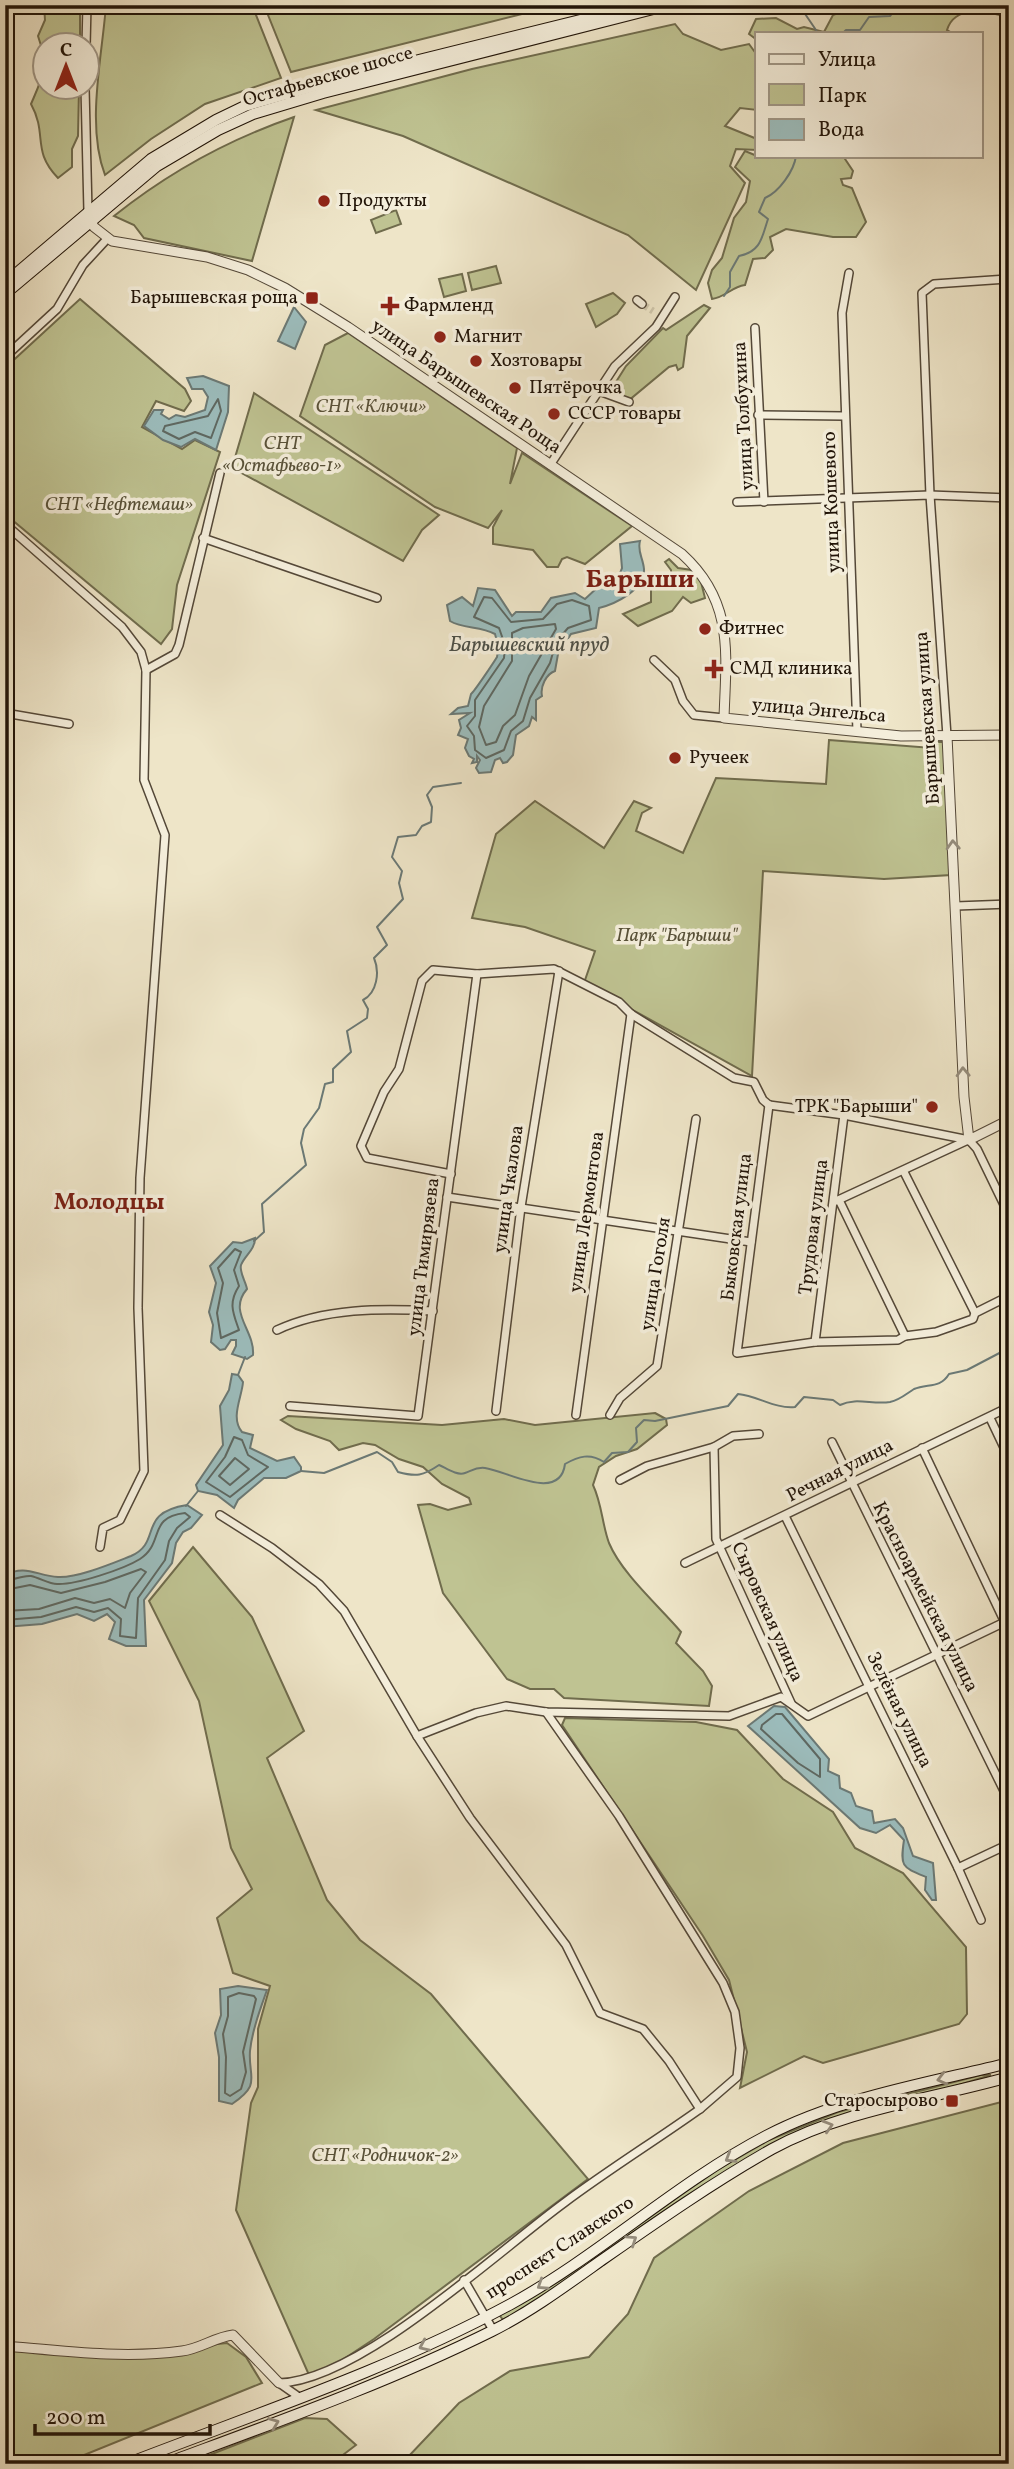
<svg xmlns="http://www.w3.org/2000/svg" width="1014" height="2469" viewBox="0 0 1014 2469" font-family="Vollkorn,serif">
<style>
.green{fill:#bfc392;stroke:#706c4d;stroke-width:2}
.water{fill:#9cbdbd;stroke:#6b7975;stroke-width:2}
.lines{fill:none;stroke-linecap:round;stroke-linejoin:round}
.shore{stroke:#5e6862;stroke-width:2}
.stream{stroke:#6b7975;stroke-width:2}
.minor-tunnel{stroke:#cfc6ab;stroke-width:7;stroke-dasharray:7 3.5;stroke-linecap:butt}
.minor-casing{stroke:#544838;stroke-width:10}
.tertiary-casing{stroke:#544838;stroke-width:11}
.secondary-casing{stroke:#211408;stroke-width:12}
.minor{stroke:#f4eedb;stroke-width:7}
.tertiary{stroke:#f4eedb;stroke-width:9}
.secondary{stroke:#f4eedb;stroke-width:10}
.oneway{stroke:#958c7c}
.poi-dot{fill:#8f2418;stroke:#f4eedb;stroke-width:2.5}
.labels{text-anchor:middle;dominant-baseline:central;stroke-width:7;stroke-linejoin:round;paint-order:stroke}
.street-label{font-size:19px;fill:#211408;stroke:#f4eedb}
.poi-label{font-size:19px;fill:#211408;stroke:#f4eedb;text-anchor:start}
.park-label{font-size:19px;font-style:italic;fill:#585138;stroke:#f4eedb}
.water-label{font-size:21px;font-style:italic;fill:#4c4f47;stroke:#f4eedb}
.quarter-label{font-size:23px;font-weight:bold;fill:#7a1f14;stroke:#f4eedb}
.district-label{font-size:26px;font-weight:bold;fill:#7a1f14;stroke:#f4eedb}
</style>
<rect width="100%" height="100%" fill="#eee5c8"/>
<filter id="stains"><feTurbulence type="fractalNoise" baseFrequency=".00286" numOctaves="4"/><feColorMatrix values="0 0 0 0 .2 0 0 0 0 .09 0 0 0 0 .02 0 0 0 .5 -.17"/></filter>
<radialGradient id="worn" r=".72"><stop offset=".6" stop-color="#630" stop-opacity="0"/><stop offset="1" stop-color="#630" stop-opacity=".3"/></radialGradient>
<g class="green">
<path d="M44,5H80V45L46,46V88H79L78,136L72,149V167L58,178C31,150 48,135 31,104C43,76 49,67 38,36L45,20Z"/>
<path d="M106,5H252L281,78L205,104L151,139L105,175C86,125 102,58 106,5Z"/>
<path d="M264,5H558L291,72Z"/>
<path d="M859,5H1009V18C988,11 955,4 947,30L952,33H757V40L749,34L756,19L776,18L797,29L804,27L824,32L833,15Z"/>
<path d="M675,24L683,34L721,50L749,44L757,55V110L740,108L725,126L757,139V150L736,149L730,166L745,183L696,290L628,235L403,136L316,110L472,69Z"/>
<path d="M294,117L252,261L144,238L134,225L114,216C169,172 227,140 294,117Z"/>
<path d="M745,151L757,156H843L853,171L851,178L841,179L843,185L852,188L866,222L856,237H833L786,229L770,237L773,250L765,258L753,259L745,285C731,287 726,297 712,299L708,283L712,270L722,258L734,218L746,202L750,181L735,167Z"/>
<path d="M396,210L401,224L376,233L371,220Z"/>
<path d="M496,266L501,283L472,290L468,273Z"/>
<path d="M462,274L466,291L444,297L439,279Z"/>
<path d="M613,293L625,303L617,314L596,327L586,304Z"/>
<path d="M80,299L185,389L191,401L184,411L156,401L142,427L182,449L195,440L220,452L177,585L172,629L161,644L5,514V368Z"/>
<path d="M704,305L710,308L687,336L683,367L678,370L676,365L669,367L628,401L609,393L626,366L663,328L666,330Z"/>
<path d="M348,333L517,448L510,484L522,453L632,526L585,564L567,557L562,559L558,567H547L533,550L493,544V527L502,510L488,528L435,507L300,416L325,345Z"/>
<path d="M254,393L439,515L422,530L403,561L238,471L234,461Z"/>
<path d="M669,559L678,568L692,570L701,582L705,598L691,603L683,597L672,611L638,626L623,614L651,602V588L672,582L671,570L665,562Z"/>
<path d="M829,740L932,748L936,742H946L951,875L884,879L763,871L752,1076L584,983L595,951L525,927L472,918L496,834L535,801L604,848L634,801L651,808L642,813L636,831L683,853L716,778L826,784Z"/>
<path d="M655,1413L666,1419L667,1425L637,1449L616,1456L599,1467L593,1485C602,1504 602,1524 609,1543C622,1574 659,1606 681,1632L676,1643L703,1671L712,1686L709,1706L564,1698L554,1689H530L507,1679L443,1593L418,1505L430,1504L448,1510L471,1504L469,1498L442,1484L423,1467L399,1459L375,1445L363,1443L339,1450L330,1441L296,1429L281,1420L288,1416L442,1425L504,1419L535,1425Z"/>
<path d="M193,1547L252,1617L304,1731L267,1758L327,1900L360,1940L431,1994L588,2179L374,2339L330,2368L309,2375L236,2210L251,2103L258,2087V2029L270,1986L233,1973L217,1918L252,1889L231,1848L199,1701L149,1601Z"/>
<path d="M565,1718L696,1722L737,1730L783,1779L833,1812L855,1848L903,1873L966,1947L967,2014L959,2024L823,2063L804,2056L740,2088L747,2052L729,1980L703,1936L562,1725Z"/>
<path d="M981,2075H991L795,2136L522,2310L503,2320L498,2313L712,2173L769,2140L838,2112Z"/>
<path d="M1009,2100V2464H413L407,2458L459,2403L510,2371L589,2357L628,2314L654,2258L749,2191L843,2143Z"/>
<path d="M227,2343L246,2357L262,2383L62,2464H5V2347L122,2354Z"/>
<path d="M305,2418L327,2419L356,2445L331,2464H186Z"/>
</g>
<g class="water">
<path d="M294,307L306,322L295,349L278,341Z"/>
<path d="M203,376L229,386L228,412L216,450L195,439L181,447L163,440L144,426L154,410H163L161,414L169,419L176,415L185,417L205,410L208,397L203,389H192L187,378Z"/>
<path d="M640,541C637,551 643,558 644,569C645,590 615,604 599,608L596,628L571,634L558,654L555,671C546,674 540,687 542,696L536,700V720L532,717L529,726L516,735L513,755L507,762L503,763L500,758L495,760L491,772L479,773L476,768L480,760L477,756V762L472,763L474,759L469,756L465,748L468,739L458,735L461,728L459,720L470,713L451,714L458,708L468,706L471,694C474,692 494,662 497,657C499,649 497,641 495,634C480,626 463,629 450,621L447,605L462,597L473,606L478,588L495,590L512,616L516,612H541L551,598L575,593L585,599L598,587L599,581L616,583L622,568L620,544Z"/>
<path d="M255,1238C255,1250 245,1255 241,1265C239,1272 246,1282 247,1289C227,1312 255,1330 253,1355L247,1359L232,1354L236,1346V1340H231L225,1349L220,1350L211,1342L213,1325L209,1312L216,1283L210,1266L233,1242L242,1243Z"/>
<path d="M232,1374L238,1375L243,1382C242,1397 230,1418 242,1432L253,1435L250,1448L277,1461L294,1457L301,1467V1471L286,1478H264L238,1500L234,1508L217,1495L198,1491L196,1485L223,1445L220,1406L229,1390Z"/>
<path d="M187,1505L202,1515L191,1528L183,1532L176,1543L172,1563L144,1600L146,1646H126L109,1639L115,1622L107,1614L94,1621L77,1614L42,1624L5,1627V1575C26,1564 37,1576 58,1577C78,1578 113,1563 131,1556C163,1542 136,1513 187,1505Z"/>
<path d="M774,1706L785,1707L829,1759L828,1771L839,1776L840,1788L851,1793L856,1806L872,1811L874,1823L895,1819L903,1828L913,1856L933,1863L936,1900H932L925,1890L926,1877C902,1867 900,1867 904,1840L890,1825L876,1833L860,1828L748,1726Z"/>
<path d="M238,1986L267,1990C260,2010 252,2031 250,2051C248,2078 262,2084 232,2104L219,2101V2057L215,2033L221,2015L220,1989Z"/>
</g>
<g class="lines">
<g class="shore">
<path d="M218,399L221,411L211,438L195,432L179,439L163,431L165,426L208,416Z"/>
<path d="M484,597L492,598L511,622L543,619L557,604L572,600L589,606L591,620L568,628L556,642L550,663L530,698L523,721L511,731L504,750L486,758L475,750L474,736L467,726L475,716V700L504,658L505,645L499,628L474,617Z"/>
<path d="M555,624L556,629L529,676L515,715L503,726L496,742L486,745L479,727L484,706L512,661V633L523,628Z"/>
<path d="M235,1249L241,1252L234,1270L239,1286C228,1303 233,1313 239,1330L221,1338L217,1313L223,1283L218,1268Z"/>
<path d="M234,1437L242,1440L248,1455L268,1467L230,1497L206,1482L225,1457Z"/>
<path d="M235,1458L249,1469L230,1485L219,1476Z"/>
<path d="M5,1581C14,1580 22,1575 31,1576C40,1578 49,1584 57,1584C76,1585 124,1569 140,1559C165,1543 147,1517 185,1513L190,1517L177,1528L169,1541L165,1560L138,1598L136,1638L120,1636L121,1619L108,1608L94,1612L76,1607L41,1617L5,1620"/>
<path d="M5,1590L30,1585L61,1593L105,1582L141,1569L146,1572L130,1593L125,1608L110,1599L94,1603L75,1598L39,1609L5,1611"/>
<path d="M776,1714H782L820,1759V1777L798,1763L761,1729L762,1725Z"/>
<path d="M239,1993L254,1996L256,1999L243,2052L246,2072L241,2089L230,2096L225,2093L226,2057L223,2034L228,2016V1997Z"/>
</g>
<g class="stream">
<path d="M799,5L818,33"/>
<path d="M843,33L846,30H860L869,17L890,16L899,5"/>
<path d="M724,296L730,287V272L739,256C761,252 762,237 768,219L759,212L765,198C779,192 794,171 796,156"/>
<path d="M254,1241L264,1232L262,1204L306,1165L301,1143L304,1129L319,1108L325,1084L333,1082V1069L351,1052L347,1031L367,1018L368,1009L363,1000C377,993 380,972 374,958L387,945L377,927L403,899L399,883L402,871L392,857L398,837L416,835L422,826L431,822L432,807L427,795L433,787L461,783"/>
<path d="M238,1375L245,1357"/>
<path d="M301,1471L324,1473L377,1452L392,1462L398,1472C416,1477 423,1476 439,1465C446,1468 457,1476 465,1473C473,1470 476,1467 485,1468C507,1471 560,1503 565,1464C579,1456 590,1453 604,1462L612,1453L628,1452L637,1442L636,1428L644,1420L655,1421L728,1406L738,1394C758,1396 775,1409 795,1407L804,1397L833,1400L840,1405C856,1397 873,1405 890,1402C900,1400 906,1394 914,1389C927,1383 940,1389 949,1374L967,1370L1009,1348"/>
<path d="M186,1506L198,1491"/>
<path d="M378,2461L379,2464"/>
</g>
<path class="minor-tunnel" d="M642,304L653,311"/>
<defs>
<g id="minor">
<path d="M86,46L87,5"/>
<path d="M85,88L88,212"/>
<path d="M849,273L842,313L857,731"/>
<path d="M1007,279L1009,348"/>
<path d="M637,300L642,304"/>
<path d="M755,328L764,502"/>
<path d="M5,357L57,309L83,265L107,239"/>
<path d="M599,391L629,402"/>
<path d="M758,415L844,416"/>
<path d="M550,465L615,366L656,327L675,297"/>
<path d="M737,502L930,495L1009,498"/>
<path d="M5,524L122,627L141,652L146,670L144,780L165,835L140,1178L138,1308L144,1471L120,1520L103,1528L100,1547"/>
<path d="M203,538L377,598"/>
<path d="M654,660L675,680L683,701L694,715L724,718"/>
<path d="M146,670L175,654L179,645L220,473"/>
<path d="M5,713L69,724"/>
<path d="M947,736L930,495L922,293L934,284L1007,279"/>
<path d="M956,906L1009,904"/>
<path d="M769,1105L737,1353L815,1342L898,1340L905,1336L936,1332L973,1319L975,1313L1009,1296"/>
<path d="M769,1105L844,1115L969,1140"/>
<path d="M969,1140L977,1149L1009,1215"/>
<path d="M904,1172L975,1313"/>
<path d="M451,1174L367,1158L361,1146L384,1092L399,1069L422,981L433,970L477,974L554,969L619,1002L631,1014L734,1078L754,1082L763,1100L769,1105"/>
<path d="M447,1197L751,1242"/>
<path d="M839,1200L905,1336"/>
<path d="M836,1201L968,1140"/>
<path d="M277,1330C324,1308 382,1308 433,1311"/>
<path d="M815,1342L844,1115"/>
<path d="M290,1406L418,1416L477,974"/>
<path d="M496,1411L521,1207L559,971"/>
<path d="M576,1415L631,1014"/>
<path d="M610,1415L620,1398L657,1366L696,1119"/>
<path d="M990,1418L1009,1458"/>
<path d="M832,1442L1009,1801"/>
<path d="M714,1447L716,1539L791,1703"/>
<path d="M922,1448L1009,1631"/>
<path d="M620,1480L647,1466L714,1447L733,1436L759,1434"/>
<path d="M220,1515L272,1548L319,1584L344,1611L417,1736L470,1818L566,1945L600,2013L643,2029L669,2061L700,2109C655,2141 608,2170 564,2203C497,2252 359,2381 279,2383"/>
<path d="M785,1516L958,1868L981,1920"/>
<path d="M685,1563L1009,1407"/>
<path d="M546,1712L619,1816L723,1983L735,2012L740,2048L737,2077L700,2109"/>
<path d="M417,1736L476,1713L506,1706L546,1712L729,1716L781,1697L808,1716L1009,1620"/>
<path d="M958,1868L1009,1844"/>
<path d="M464,2280L493,2330"/>
<path d="M279,2383L299,2397"/>
</g>
<g id="tertiary">
<path d="M89,216L94,227L112,241L207,257L248,270L285,288L348,327L682,554C735,602 726,655 724,718L901,736L1009,735"/>
<path d="M947,736L964,1097L969,1140L1009,1120"/>
<path d="M5,2346C63,2351 125,2359 182,2351C200,2349 215,2337 233,2335L279,2383"/>
</g>
<g id="secondary">
<path d="M5,283L151,159L216,120L245,106L318,85L641,5"/>
<path d="M5,294L157,166L218,130L253,114L323,93L669,5"/>
<path d="M126,2464C255,2414 389,2370 511,2304C600,2255 676,2183 766,2136C841,2097 928,2083 1009,2063"/>
<path d="M164,2464C274,2423 387,2383 492,2331C530,2312 564,2287 599,2262C655,2223 712,2183 772,2149C843,2110 931,2099 1009,2077"/>
</g>
</defs>
<use href="#minor" class="minor-casing"/>
<use href="#tertiary" class="tertiary-casing"/>
<use href="#secondary" class="secondary-casing"/>
<use href="#minor" class="minor"/>
<use href="#tertiary" class="tertiary"/>
<use href="#secondary" class="secondary"/>
</g>
<defs><path id="oneway-chevron" d="M-2-3.5L2.5 0L-2 3.5" fill="none" stroke-width="1.6" stroke-linecap="round" stroke-linejoin="round" transform="scale(1.75)"/></defs>
<g class="oneway">
<use href="#oneway-chevron" transform="translate(953 845) rotate(-93)"/>
<use href="#oneway-chevron" transform="translate(963 1072) rotate(-92)"/>
<use href="#oneway-chevron" transform="translate(942 2079) rotate(166)"/>
<use href="#oneway-chevron" transform="translate(828 2126) rotate(-17)"/>
<use href="#oneway-chevron" transform="translate(730 2158) rotate(149)"/>
<use href="#oneway-chevron" transform="translate(632 2240) rotate(-34)"/>
<use href="#oneway-chevron" transform="translate(542 2285) rotate(147)"/>
<use href="#oneway-chevron" transform="translate(424 2346) rotate(156)"/>
<use href="#oneway-chevron" transform="translate(274 2423) rotate(-21)"/>
</g>
<g class="poi-dot">
<circle cx="324" cy="201" r="7"/>
<rect x="305" y="291" width="14" height="14" rx="3.5"/>
<path d="M386.5 295.5h7v7h7v7h-7v7h-7v-7h-7v-7h7z"/>
<circle cx="440" cy="337" r="7"/>
<circle cx="476" cy="361" r="7"/>
<circle cx="515" cy="388" r="7"/>
<circle cx="554" cy="414" r="7"/>
<circle cx="705" cy="629" r="7"/>
<path d="M710.5 658.5h7v7h7v7h-7v7h-7v-7h-7v-7h7z"/>
<circle cx="675" cy="758" r="7"/>
<circle cx="932" cy="1107" r="7"/>
<rect x="945" y="2094" width="14" height="14" rx="3.5"/>
</g>
<g class="labels">
<g class="street-label">
<text transform="translate(328 77) rotate(-16)">Остафьевское шоссе</text>
<text transform="translate(466 387) rotate(34)">улица Барышевская Роща</text>
<text transform="translate(744 416) rotate(-93)">улица Толбухина</text>
<text transform="translate(832 502) rotate(-92)">улица Кошевого</text>
<text transform="translate(819 711) rotate(5)">улица Энгельса</text>
<text transform="translate(928 718) rotate(-94)">Барышевская улица</text>
<text transform="translate(509 1189) rotate(-82)">улица Чкалова</text>
<text transform="translate(587 1212) rotate(-82)">улица Лермонтова</text>
<text transform="translate(737 1227) rotate(-83)">Быковская улица</text>
<text transform="translate(814 1227) rotate(-83)">Трудовая улица</text>
<text transform="translate(424 1257) rotate(-83)">улица Тимирязева</text>
<text transform="translate(656 1274) rotate(-81)">улица Гоголя</text>
<text transform="translate(840 1471) rotate(-27)">Речная улица</text>
<text transform="translate(925 1597) rotate(63)">Красноармейская улица</text>
<text transform="translate(767 1612) rotate(66)">Сыровская улица</text>
<text transform="translate(899 1710) rotate(64)">Зелёная улица</text>
<text transform="translate(560 2248) rotate(-33)">проспект Славского</text>
</g>
<g class="poi-label">
<text x="338" y="201">Продукты</text>
<text x="298" y="298" text-anchor="end">Барышевская роща</text>
<text x="404" y="306">Фармленд</text>
<text x="454" y="337">Магнит</text>
<text x="490" y="361">Хозтовары</text>
<text x="529" y="388">Пятёрочка</text>
<text x="568" y="414">СССР товары</text>
<text x="719" y="629">Фитнес</text>
<text x="730" y="669">СМД клиника</text>
<text x="689" y="758">Ручеек</text>
<text x="918" y="1107" text-anchor="end">ТРК "Барыши"</text>
<text x="938" y="2101" text-anchor="end">Старосырово</text>
</g>
<g class="park-label">
<text x="371" y="407">СНТ «Ключи»</text>
<text x="282" y="444">СНТ<tspan x="282" dy="22">«Остафьево-1»</tspan></text>
<text x="119" y="505">СНТ «Нефтемаш»</text>
<text x="677" y="936">Парк "Барыши"</text>
<text x="385" y="2156">СНТ «Родничок-2»</text>
</g>
<g class="water-label">
<text x="529" y="645">Барышевский пруд</text>
</g>
<g class="quarter-label">
<text x="109" y="1203">Молодцы</text>
</g>
<g class="district-label">
<text x="640" y="580">Барыши</text>
</g>
</g>
<rect width="1014" height="2469" fill="none" stroke="#eee5c8" stroke-width="28"/>
<rect x="7" y="7" width="1000" height="2455" fill="none" stroke="#211408" stroke-width="3.5"/>
<rect x="14" y="14" width="986" height="2441" fill="none" stroke="#211408" stroke-width="2"/>
<rect x="755" y="32" width="228" height="126" fill="#f4eedb" stroke="#a09787" stroke-width="2"/>
<rect x="769" y="54" width="35" height="10" fill="#f4eedb" stroke="#a09787" stroke-width="2"/>
<text x="818" y="66" font-size="21" fill="#211408">Улица</text>
<rect x="769" y="84" width="35" height="21" fill="#bfc392" stroke="#a09787" stroke-width="2"/>
<text x="818" y="102" font-size="21" fill="#211408">Парк</text>
<rect x="769" y="119" width="35" height="21" fill="#9cbdbd" stroke="#a09787" stroke-width="2"/>
<text x="818" y="136" font-size="21" fill="#211408">Вода</text>
<g transform="translate(66 66)"><circle r="33" fill="#f4eedb" stroke="#a09787" stroke-width="2"/>
<path d="M0-5L12 26L0 18L-12 26Z" fill="#8f2418"/>
<text y="-10" font-size="19" font-weight="bold" text-anchor="middle" fill="#211408">С</text>
</g>
<path d="M35 2424v10h175v-10" fill="none" stroke="#211408" stroke-width="3.5"/>
<text x="46" y="2424" font-size="21" fill="#211408" stroke="#f4eedb" stroke-width="5" paint-order="stroke">200 m</text>
<rect width="100%" height="100%" filter="url(#stains)"/>
<rect width="100%" height="100%" fill="url(#worn)"/>
</svg>
